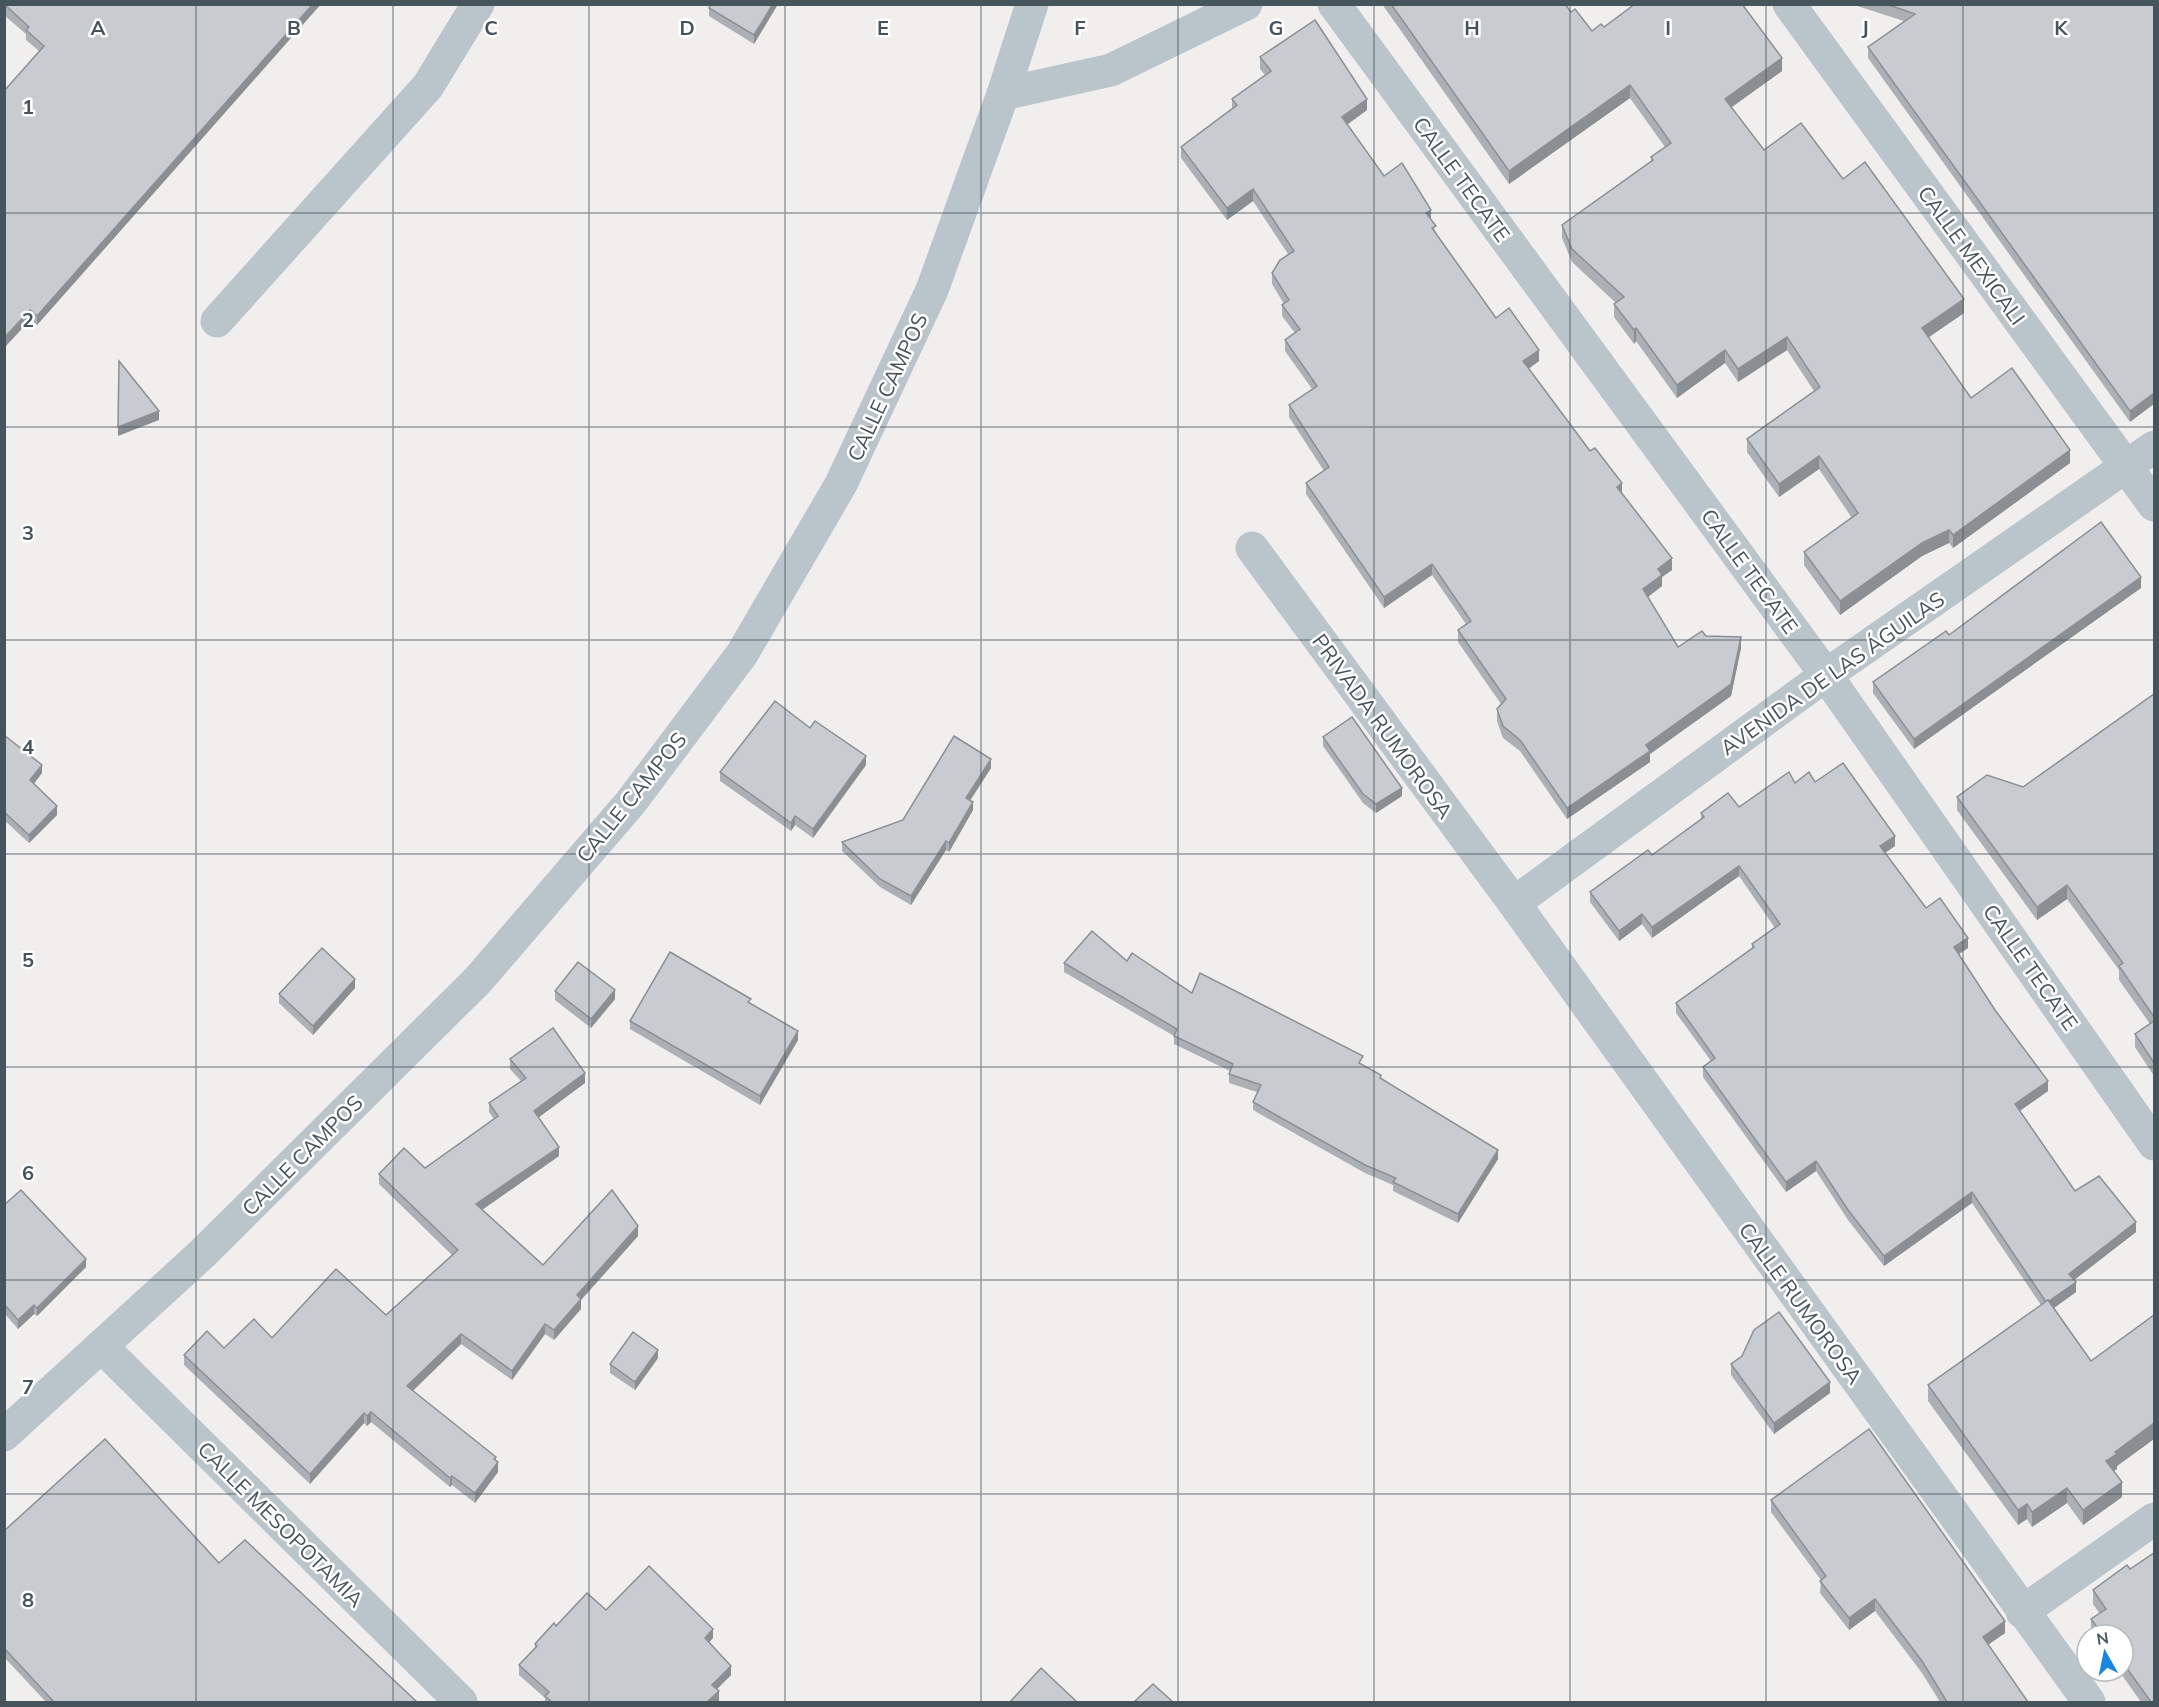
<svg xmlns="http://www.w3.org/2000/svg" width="2159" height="1707" viewBox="0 0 2159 1707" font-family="Mulish,sans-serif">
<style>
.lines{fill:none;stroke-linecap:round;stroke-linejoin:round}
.minor{stroke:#b9c5cb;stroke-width:33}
.tertiary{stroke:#b9c5cb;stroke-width:33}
.wall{fill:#acafb4}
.shaded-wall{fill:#8c8f92}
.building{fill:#c8ccd1;stroke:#8c8f92;stroke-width:1.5}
.grid{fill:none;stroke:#46545c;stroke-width:1.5;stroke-opacity:0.55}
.labels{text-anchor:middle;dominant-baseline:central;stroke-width:5;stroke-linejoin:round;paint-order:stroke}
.street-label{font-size:21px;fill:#46545c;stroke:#fff}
.grid-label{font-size:20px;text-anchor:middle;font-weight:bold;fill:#46545c;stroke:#fff;stroke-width:5;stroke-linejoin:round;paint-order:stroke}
</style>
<rect width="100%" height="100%" fill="#f1eeee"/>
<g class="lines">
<g class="minor">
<path d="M1334,4L1826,675L2154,1144"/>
<path d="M1789,4L2154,505"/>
<path d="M217,321L428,86L478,4"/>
<path d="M1252,548L1514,903L2089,1702"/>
<path d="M1514,903L1826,675L2154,447"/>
<path d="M101,1346L461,1702"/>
<path d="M2022,1612L2154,1519"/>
</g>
<g class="tertiary">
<path d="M1003,94L1111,70L1246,4"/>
<path d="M4,1435L203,1253L478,980L631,802L742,654L841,484L932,290L1003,94L1032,4"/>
</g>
</g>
<g class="wall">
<path d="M4,4H321L37,325L30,320L4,348L39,51L26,40V34L4,15Z"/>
<path d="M778,4L754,44L709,16V8Z"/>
<path d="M1382,4H1565L1571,12L1592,31L1604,27L1782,71L1731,107L1764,150L1843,179L1964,313L1928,337L1971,398L2070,463L1953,548L1949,543L1922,556L1840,615L1804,565V552L1852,518L1819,469L1779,497L1747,452V439L1814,391L1787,350L1738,382L1725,363L1677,398L1636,341L1634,344L1614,317V304L1616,303L1572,262L1562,238V225L1651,161V157L1665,147L1630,98L1509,184Z"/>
<path d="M1851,4H2154L2130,422L1868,58V47L1904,21Z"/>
<path d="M1260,57L1367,110L1347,125L1384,176L1431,219L1436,233L1496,318L1539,361L1529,369L1622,493L1672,570L1662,577V586L1647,597L1678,647L1706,636L1741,648L1731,696L1650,754V762L1567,819L1520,751L1503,738L1497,721V709L1501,704L1458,642V630L1466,624L1432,575L1384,608L1306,494V483L1324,471L1289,417V405L1312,389L1285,351V340L1295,333L1282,316V305L1284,304L1272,284V273L1288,254L1253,201L1227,220L1181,158V147L1232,109V99L1265,75L1260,69Z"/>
<path d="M2141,588L1914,749L1873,693V682L1949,635Z"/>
<path d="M2154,694V1076L2135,1047V1034L2150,1024L2119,980V970L2067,899L2037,920L1957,810V797L2023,787Z"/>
<path d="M810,728L866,765L813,838L795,825L791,831L720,781V772Z"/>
<path d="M4,735L42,773L34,784L57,815L29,843L4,820Z"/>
<path d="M1323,737L1402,796L1376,813L1363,803L1323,746Z"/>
<path d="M991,768L970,800L973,810L949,852L946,850L911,905L880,887L842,851V842L903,820Z"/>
<path d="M1815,782L1895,846L1885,853L1926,908L1968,948L1959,954L2048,1091L2020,1111L2075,1191L2136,1232L2074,1280L2076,1292L2054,1308L2091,1361L2154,1315V1439L2117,1466V1469L2114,1471L2122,1497L2083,1525L2067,1503L2032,1527L2027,1519L2018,1525L1928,1401V1385L2041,1305L1972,1203L1884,1266L1848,1220L1816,1171L1786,1192L1703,1077V1067L1711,1061L1676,1013V1003L1752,948V944L1775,928L1739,876L1652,938L1642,924L1619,941L1590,902V892L1652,855L1701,819V813L1739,807L1795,783Z"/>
<path d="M1127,961L1192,993L1363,1065L1498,1159L1458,1223L1393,1191V1185L1365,1173L1253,1110V1102L1257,1092L1229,1083V1074L1230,1071L1174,1044V1036L1064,972V963Z"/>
<path d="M355,988L313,1035L279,1003V994Z"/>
<path d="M555,991L615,999L591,1028L555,1000Z"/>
<path d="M751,1004L798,1040L760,1105L630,1029V1021Z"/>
<path d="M510,1059L585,1083L538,1117L559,1156L482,1210L543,1265L638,1236L581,1300V1309L554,1340L545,1334L512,1380L461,1344L413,1391L496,1461L498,1472L475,1503L452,1485L450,1487L371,1422L367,1426L364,1423L310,1484L184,1365V1355L224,1348L386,1315L452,1255L379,1184V1174L425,1168L494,1119L489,1112V1103L521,1081L510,1069Z"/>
<path d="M4,1205L86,1267L37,1316L34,1314L18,1329L4,1313Z"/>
<path d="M658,1358L635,1390L610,1373V1364Z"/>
<path d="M1731,1364L1830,1393L1774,1434L1731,1375Z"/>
<path d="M1771,1500L2005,1633L1988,1645L2028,1702H1940L1922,1673L1875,1611L1849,1630L1820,1593L1821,1580L1771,1512Z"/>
<path d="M4,1531L219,1563L417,1702H46L4,1657Z"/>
<path d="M2127,1565L2154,1702H2141L2119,1671H2123V1635H2093L2091,1633V1619L2100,1614L2093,1604V1590Z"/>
<path d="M606,1610L713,1638L709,1642L731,1675L717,1689L719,1701L717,1702H545V1698L519,1675V1665L535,1648V1644L556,1626Z"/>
</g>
<g class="shaded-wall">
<path d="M313,4H321L37,325V316Z"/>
<path d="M773,4H778L754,44V35Z"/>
<path d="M1782,58V71L1725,112V99Z"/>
<path d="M1630,85V98L1509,184V171Z"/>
<path d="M1367,99V110L1342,128V117Z"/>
<path d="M1253,189V201L1227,220V208Z"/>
<path d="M1431,210V221L1426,213Z"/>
<path d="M1964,299V313L1922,342V328Z"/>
<path d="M30,310V320L4,348V338Z"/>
<path d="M1636,328V341L1634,344V330Z"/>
<path d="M1787,337V350L1738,382V369Z"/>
<path d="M1539,350V361L1523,372V361Z"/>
<path d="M1725,350V363L1677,398V385Z"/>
<path d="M2154,393V404L2130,422V411Z"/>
<path d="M159,411V420L118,436V427Z"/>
<path d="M2070,450V463L1953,548V535Z"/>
<path d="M1819,456V469L1779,497V484Z"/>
<path d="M1622,483V495L1617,487Z"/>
<path d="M1949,530V543L1922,556L1840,615V601L1922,543Z"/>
<path d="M1672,558V570L1662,577V586L1643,601V589L1658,569Z"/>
<path d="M1432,564V575L1384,608V597Z"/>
<path d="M2141,577V588L1914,749V739Z"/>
<path d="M1741,637V648L1731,696L1650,754V762L1567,819V808L1646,745Z"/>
<path d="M866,756V765L813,838V829Z"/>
<path d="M991,759V768L966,807V798Z"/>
<path d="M42,765V773L30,788V780Z"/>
<path d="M1402,788V796L1376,813V804Z"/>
<path d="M973,802V810L949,852V843Z"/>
<path d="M57,806V815L29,843V835Z"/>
<path d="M795,816V825L791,831V823Z"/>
<path d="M1895,836V846L1880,856V846Z"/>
<path d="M946,841V850L911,905V896Z"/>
<path d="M1739,866V876L1652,938V927Z"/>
<path d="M2067,885V899L2037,920V907Z"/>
<path d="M1642,914V924L1619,941V931Z"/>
<path d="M1968,938V948L1954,957V947Z"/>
<path d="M355,979V988L313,1035V1026Z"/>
<path d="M615,990V999L591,1028V1019Z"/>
<path d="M798,1031V1040L760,1105V1096Z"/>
<path d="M585,1073V1083L534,1121V1111Z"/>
<path d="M2048,1081V1091L2015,1114V1104Z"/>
<path d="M559,1147V1156L476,1214V1204Z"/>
<path d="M1498,1150V1159L1458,1223V1214Z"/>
<path d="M1816,1161V1171L1786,1192V1182Z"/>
<path d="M1972,1192V1203L1884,1266V1256Z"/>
<path d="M2136,1222V1232L2069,1284V1274Z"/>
<path d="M638,1226V1236L581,1300V1309L554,1340V1330L577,1295Z"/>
<path d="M86,1259V1267L37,1316V1308Z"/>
<path d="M2076,1282V1292L2047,1313V1303Z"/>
<path d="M34,1305V1314L18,1329V1320Z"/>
<path d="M545,1324V1334L512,1380V1371Z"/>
<path d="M461,1334V1344L407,1396V1386Z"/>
<path d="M658,1350V1358L635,1390V1382Z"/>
<path d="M1830,1382V1393L1774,1434V1423Z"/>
<path d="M371,1412V1422L367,1426V1416Z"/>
<path d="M364,1413V1423L310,1484V1474Z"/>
<path d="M2154,1423V1439L2117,1466V1469L2106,1476V1461L2115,1452Z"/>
<path d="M496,1457V1464L498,1462V1472L475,1503V1493Z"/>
<path d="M452,1476V1485L450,1487V1478Z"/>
<path d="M2122,1482V1497L2083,1525V1510Z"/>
<path d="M2067,1488V1503L2032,1527V1512Z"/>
<path d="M2027,1504V1519L2018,1525V1510Z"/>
<path d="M1875,1599V1611L1849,1630V1618Z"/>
<path d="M2005,1621V1633L1983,1648V1637Z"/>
<path d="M713,1629V1638L705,1647V1638Z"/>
<path d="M731,1666V1675L712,1694V1685Z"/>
<path d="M719,1691V1701L717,1702H707Z"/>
</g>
<g class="building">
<path d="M4,4H313L37,316L30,310L4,338V91L44,46L26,30L29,27Z"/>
<path d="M711,4H773L754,35L709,8Z"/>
<path d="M1391,4H1565L1571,12L1575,9L1592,31L1601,24L1604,27L1635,4H1742L1782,58L1725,99L1764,150L1801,123L1843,179L1865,162L1964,299L1922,328L1971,398L2012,368L2070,450L1953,535L1949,530L1922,543L1840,601L1804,552L1858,513L1819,456L1779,484L1747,439L1820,387L1787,337L1738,369L1725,350L1677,385L1636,328L1634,330L1614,304L1624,297L1572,249L1562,225L1653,160L1651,157L1671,143L1630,85L1509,171Z"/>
<path d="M1886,4H2154V393L2130,411L1868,47L1915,14Z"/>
<path d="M1315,20L1367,99L1342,117L1384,176L1402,163L1431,210L1426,213L1436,226L1432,228L1496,318L1509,308L1539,350L1523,361L1590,451L1595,448L1622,483L1617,487L1672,558L1658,569L1662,575L1643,589L1678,647L1702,631L1706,636L1741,637L1731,684L1646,745L1650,751L1567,808L1520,740L1503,726L1497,709L1506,699L1458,630L1471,621L1432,564L1384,597L1306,483L1329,467L1289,405L1317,386L1285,340L1300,329L1282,305L1289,300L1272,273L1280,260L1294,251L1253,189L1227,208L1181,147L1237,105L1232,99L1271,71L1260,57Z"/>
<path d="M119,361L159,411L118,427Z"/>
<path d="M2101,522L2141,577L1914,739L1873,682L1946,631L1949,635Z"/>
<path d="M2154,694V1017L2119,966L2123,963L2067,885L2037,907L1957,797L1987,775L2023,787Z"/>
<path d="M775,701L810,728L815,721L866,756L813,829L795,816L791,823L720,772Z"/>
<path d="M1352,717L1402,788L1376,804L1363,794L1323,737Z"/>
<path d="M4,735L42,765L30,780L57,806L29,835L4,812Z"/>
<path d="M954,736L991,759L966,798L973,802L949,843L946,841L911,896L880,879L842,842L903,820Z"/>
<path d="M1843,763L1895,836L1880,846L1926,908L1940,898L1968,938L1954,947L1995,1010L2048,1081L2015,1104L2075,1191L2099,1176L2136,1222L2069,1274L2076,1282L2049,1301L2048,1300L2046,1302L1972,1192L1884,1256L1848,1210L1816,1161L1786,1182L1703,1067L1715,1058L1676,1003L1754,947L1752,944L1780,924L1739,866L1652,927L1642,914L1619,931L1590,892L1648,850L1652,855L1704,817L1701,813L1728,793L1739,807L1789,772L1795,783L1809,772L1815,782Z"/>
<path d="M1092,931L1127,961L1132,953L1192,993L1200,973L1363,1056L1359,1063L1381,1075L1380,1078L1498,1150L1458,1214L1393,1182L1396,1178L1365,1165L1253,1102L1261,1085L1229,1074L1233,1064L1174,1036L1177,1029L1064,963Z"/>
<path d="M322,948L355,979L313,1026L279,994Z"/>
<path d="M670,952L751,999L748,1002L798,1031L760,1096L630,1021Z"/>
<path d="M578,962L615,990L591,1019L555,991Z"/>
<path d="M2154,1021V1063L2135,1034Z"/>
<path d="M553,1028L585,1073L534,1111L559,1147L476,1204L543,1265L612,1190L638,1226L577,1295L581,1299L554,1330L545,1324L512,1371L461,1334L407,1386L496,1457L494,1459L498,1462L475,1493L452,1476L450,1478L371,1412L367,1416L364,1413L310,1474L184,1355L207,1331L224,1348L254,1319L272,1338L336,1269L386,1315L458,1250L379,1174L404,1148L425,1168L498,1116L489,1103L526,1078L510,1059Z"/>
<path d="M21,1190L86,1259L37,1308L34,1305L18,1320L4,1304V1205Z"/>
<path d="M2048,1300L2091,1361L2154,1315V1423L2115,1452L2117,1454L2106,1461L2122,1482L2083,1510L2067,1488L2032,1512L2027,1504L2018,1510L1928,1385Z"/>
<path d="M1779,1312L1830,1382L1774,1423L1731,1364L1742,1356L1754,1330Z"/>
<path d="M633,1332L658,1350L635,1382L610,1364Z"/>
<path d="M1869,1429L2005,1621L1983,1637L2028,1702H1947L1922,1661L1875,1599L1849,1618L1820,1581L1826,1576L1771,1500Z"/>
<path d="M105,1439L219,1563L245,1540L417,1702H54L4,1648V1531Z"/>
<path d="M2154,1553V1702H2151L2123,1663V1635H2103L2091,1619L2106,1609L2093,1590L2127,1565L2130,1569Z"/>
<path d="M649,1566L713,1629L705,1638L731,1666L712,1685L719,1691L707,1702H552L545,1696L549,1692L519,1665L537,1646L535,1644L554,1623L556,1626L587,1593L606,1610Z"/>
<path d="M1041,1668L1077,1702H1010Z"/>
<path d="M1153,1684L1173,1702H1134Z"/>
</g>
<path class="grid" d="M196,4V1702M393,4V1702M589,4V1702M785,4V1702M981,4V1702M1178,4V1702M1374,4V1702M1570,4V1702M1766,4V1702M1963,4V1702M4,213H2154M4,427H2154M4,640H2154M4,854H2154M4,1067H2154M4,1280H2154M4,1494H2154"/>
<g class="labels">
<g class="street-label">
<text transform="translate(1462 179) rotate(54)">CALLE TECATE</text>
<text transform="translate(1972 255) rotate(54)">CALLE MEXICALI</text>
<text transform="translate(887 387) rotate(-65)">CALLE CAMPOS</text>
<text transform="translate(1750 571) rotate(54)">CALLE TECATE</text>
<text transform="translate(1832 673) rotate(-35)">AVENIDA DE LAS ÁGUILAS</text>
<text transform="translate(1383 726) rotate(54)">PRIVADA RUMOROSA</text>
<text transform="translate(631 797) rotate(-51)">CALLE CAMPOS</text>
<text transform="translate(2031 967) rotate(55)">CALLE TECATE</text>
<text transform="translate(302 1155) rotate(-45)">CALLE CAMPOS</text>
<text transform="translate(1801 1303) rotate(54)">CALLE RUMOROSA</text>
<text transform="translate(281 1524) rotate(45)">CALLE MESOPOTAMIA</text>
</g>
</g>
<g class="grid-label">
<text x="98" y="35">A</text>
<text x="294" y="35">B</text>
<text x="491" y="35">C</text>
<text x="687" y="35">D</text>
<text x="883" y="35">E</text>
<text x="1080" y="35">F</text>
<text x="1276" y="35">G</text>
<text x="1472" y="35">H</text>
<text x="1668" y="35">I</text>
<text x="1865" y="35">J</text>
<text x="2061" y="35">K</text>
<text x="28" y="114">1</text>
<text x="28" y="327">2</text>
<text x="28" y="540">3</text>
<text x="28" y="754">4</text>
<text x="28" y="967">5</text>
<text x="28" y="1180">6</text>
<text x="28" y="1394">7</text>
<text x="28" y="1607">8</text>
</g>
<rect width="2159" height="1707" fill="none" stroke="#46545c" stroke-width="12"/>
<g transform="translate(2105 1653) rotate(351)"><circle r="28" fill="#ffffff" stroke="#b5bbbe" stroke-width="1.5"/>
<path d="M0-4.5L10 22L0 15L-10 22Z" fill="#1688e2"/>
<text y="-9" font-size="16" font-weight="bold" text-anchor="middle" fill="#46545c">N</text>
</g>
</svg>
